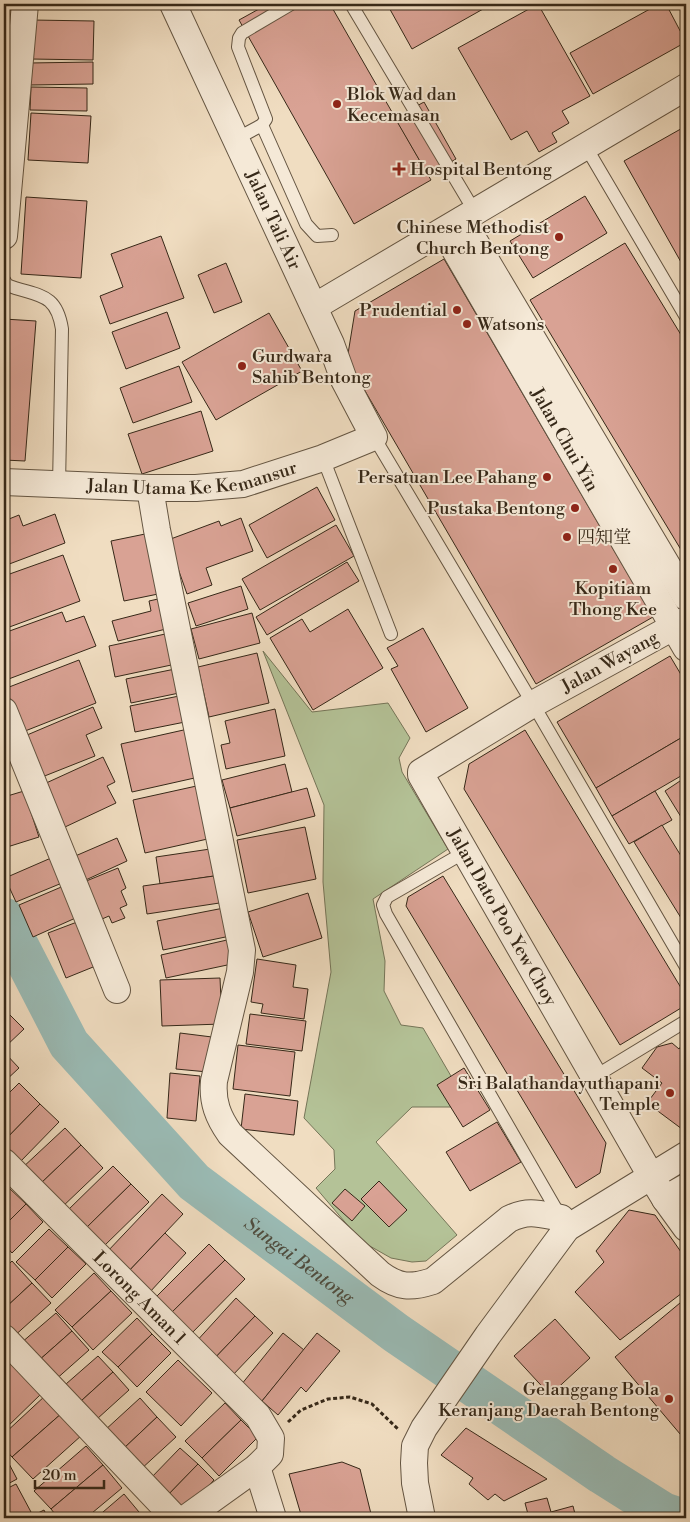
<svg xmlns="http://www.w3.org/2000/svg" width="690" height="1522" viewBox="0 0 690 1522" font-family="'Libre Bodoni','Noto Serif SC',serif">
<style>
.green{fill:#b4c297;stroke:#757558}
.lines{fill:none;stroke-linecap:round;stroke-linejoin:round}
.river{stroke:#9abbb5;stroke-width:41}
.building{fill:#d9a294;stroke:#362818}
.service-casing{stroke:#645542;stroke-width:14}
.minor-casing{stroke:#645542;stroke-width:28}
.path{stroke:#362818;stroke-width:3;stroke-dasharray:4 2.5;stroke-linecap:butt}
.service{stroke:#f5e9d7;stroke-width:12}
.minor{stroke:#f5e9d7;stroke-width:26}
.poi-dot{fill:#8f2418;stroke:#f5e9d7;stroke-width:2}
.labels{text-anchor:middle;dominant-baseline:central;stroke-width:4;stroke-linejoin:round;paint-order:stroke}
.poi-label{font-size:18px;fill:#362818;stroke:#f5e9d7;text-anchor:end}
.street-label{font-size:18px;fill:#362818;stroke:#f5e9d7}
.water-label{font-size:19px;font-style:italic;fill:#4f4d3f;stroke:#f5e9d7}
</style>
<rect width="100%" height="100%" fill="#f0ddc1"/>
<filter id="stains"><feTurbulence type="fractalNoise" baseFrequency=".004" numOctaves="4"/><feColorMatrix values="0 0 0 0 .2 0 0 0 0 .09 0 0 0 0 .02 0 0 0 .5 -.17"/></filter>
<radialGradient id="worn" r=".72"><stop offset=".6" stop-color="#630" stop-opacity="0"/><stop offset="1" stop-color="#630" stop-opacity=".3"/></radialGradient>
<path class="green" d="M263,651L312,712L388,703L410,738L399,758L402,772L448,849L373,899L385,961L384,991L401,1025L423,1028L469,1107H412L376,1142L457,1235L426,1261L412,1262L391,1258L361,1241L316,1188L335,1169L334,1150L304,1118L331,972L323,882L324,805Z"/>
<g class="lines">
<path class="river" id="s1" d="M4,918L69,1044L194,1182L396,1333L602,1474L664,1513L679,1518"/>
</g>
<g class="building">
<path d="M4,4H6L5,39H4Z"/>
<path d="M268,4H330L431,180L354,224L239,20Z"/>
<path d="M387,4H492L412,49Z"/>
<path d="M538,4L590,96L562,111L569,123L552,133L557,142L539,152L527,131L511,140L458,48Z"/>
<path d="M659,4H666L686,42L593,94L570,53Z"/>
<path d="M32,20L94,21L93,60L31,59Z"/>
<path d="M4,41H6L4,66Z"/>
<path d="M93,62V84L30,85L29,63Z"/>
<path d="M4,68H7L4,103Z"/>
<path d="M31,87L87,88V111L30,110Z"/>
<path d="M424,102L456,159L428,175L395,118Z"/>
<path d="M31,113L91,116L88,163L28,160Z"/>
<path d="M686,126V271L624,161Z"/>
<path d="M585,196L607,233L533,278L510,241Z"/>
<path d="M26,197L87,201L81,278L21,274Z"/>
<path d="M161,236L184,298L110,324L100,296L123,287L111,254Z"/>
<path d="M625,243L686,343V558L530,300Z"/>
<path d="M444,259L653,617L536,684L347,360L355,311Z"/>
<path d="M226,263L242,302L214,313L198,275Z"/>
<path d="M167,312L180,348L126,369L112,332Z"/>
<path d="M269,313L302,371L216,420L182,362Z"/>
<path d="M4,319L36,321L25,461L4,460Z"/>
<path d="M179,366L192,402L133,423L120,388Z"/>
<path d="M201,411L213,451L142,474L128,434Z"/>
<path d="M317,487L335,520L267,558L249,525Z"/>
<path d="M55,514L65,543L4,566V521L19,515L23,526Z"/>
<path d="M241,518L253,551L206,568L212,585L187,594L168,540L219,521L221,526Z"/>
<path d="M336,525L354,556L260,610L242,579Z"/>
<path d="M150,533L163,593L124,601L111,541Z"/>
<path d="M63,555L80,601L4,629V576Z"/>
<path d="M347,562L359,581L267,635L256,617Z"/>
<path d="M241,586L248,609L196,626L188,603Z"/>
<path d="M167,597L174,627L118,641L112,621L151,611L149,601Z"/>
<path d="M348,609L383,668L313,710L270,638L302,619L310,632Z"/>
<path d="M62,612L66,622L84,616L96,646L6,680L4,673V633Z"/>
<path d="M252,613L260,643L199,659L191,629Z"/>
<path d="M423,628L468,708L426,732L391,669L398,666L387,648Z"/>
<path d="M170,633L176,664L115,677L109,646Z"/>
<path d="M257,653L269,703L209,717L198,667Z"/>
<path d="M670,656L686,683V735L596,788L557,722Z"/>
<path d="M79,660L96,703L20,733L4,689Z"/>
<path d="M180,668L184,692L131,703L126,679Z"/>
<path d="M184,695L190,721L135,732L130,706Z"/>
<path d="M93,707L102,728L86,735L95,756L37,779L20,738Z"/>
<path d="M275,709L285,756L226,769L221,745L230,743L225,721Z"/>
<path d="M188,729L199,777L132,792L121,744Z"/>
<path d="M525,730L686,996V1005L620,1045L464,789L469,764Z"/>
<path d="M686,735V773L612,816L596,788Z"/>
<path d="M103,757L115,782L107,786L116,803L65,827L44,784Z"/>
<path d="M285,764L292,792L230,808L222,780Z"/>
<path d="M686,777V825L665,791Z"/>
<path d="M201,785L212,838L145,853L133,800Z"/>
<path d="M307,788L315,816L237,836L230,808Z"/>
<path d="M24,791L39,837L4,848V797Z"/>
<path d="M655,791L672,820L629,844L612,816Z"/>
<path d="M662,825L686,864V926L634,842Z"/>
<path d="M305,827L316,879L248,893L237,840Z"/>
<path d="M117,838L127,861L77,884L66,860Z"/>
<path d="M217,848L221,875L160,884L156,857Z"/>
<path d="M51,858L62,883L16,902L5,878Z"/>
<path d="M118,868L126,888L121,891L127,905L120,908L125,918L112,923L109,916L95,922L79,884Z"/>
<path d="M221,875L226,902L147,914L143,886Z"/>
<path d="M443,876L606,1143L600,1173L576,1188L406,906L408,897Z"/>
<path d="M66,885L80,916L33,937L19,905Z"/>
<path d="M308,893L322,938L263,957L248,912Z"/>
<path d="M229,907L235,935L163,950L157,921Z"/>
<path d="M85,919L103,963L66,978L48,933Z"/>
<path d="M227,940L232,964L166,978L161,955Z"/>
<path d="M257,959L296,965L293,987L308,989L304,1019L261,1013L263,1004L251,1002Z"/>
<path d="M220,978L222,1024L162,1026L160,980Z"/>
<path d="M6,1011L24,1029L4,1048V1013Z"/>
<path d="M250,1014L306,1021L302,1051L246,1044Z"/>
<path d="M180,1033L212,1037L208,1072L176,1069Z"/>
<path d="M686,1039V1132L647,1103L662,1083L642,1068L657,1047L672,1043L679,1049Z"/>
<path d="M238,1045L295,1052L290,1096L233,1089Z"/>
<path d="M4,1052L19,1068L4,1082Z"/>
<path d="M464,1068L490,1110L463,1127L437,1085Z"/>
<path d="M170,1073L200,1076L196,1121L167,1118Z"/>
<path d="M19,1083L40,1104L4,1141V1098Z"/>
<path d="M245,1094L298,1101L294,1135L241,1129Z"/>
<path d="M40,1104L59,1122L19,1163L4,1148V1141Z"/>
<path d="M497,1122L521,1162L470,1191L446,1152Z"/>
<path d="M65,1128L81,1145L38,1186L21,1169Z"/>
<path d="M81,1145L103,1168L60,1209L38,1186Z"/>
<path d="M113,1166L131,1184L85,1229L67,1211Z"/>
<path d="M379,1181L407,1210L389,1227L361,1199Z"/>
<path d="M131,1184L149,1202L103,1247L85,1229Z"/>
<path d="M8,1187L26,1204L4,1226V1192Z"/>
<path d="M345,1189L365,1206L352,1221L332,1203Z"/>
<path d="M162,1194L183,1214L127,1273L106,1253Z"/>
<path d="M26,1204L43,1222L12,1253L4,1244V1226Z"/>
<path d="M629,1210L655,1215L686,1259V1290L620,1340L575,1292L604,1262L596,1251Z"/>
<path d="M49,1229L68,1247L35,1280L16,1262Z"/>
<path d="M165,1233L186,1253L149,1293L127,1273Z"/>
<path d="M209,1244L225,1260L168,1316L153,1300Z"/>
<path d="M68,1247L86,1264L52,1298L35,1280Z"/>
<path d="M225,1260L245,1279L189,1336L168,1316Z"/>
<path d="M12,1261L32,1283L4,1309V1269Z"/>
<path d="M94,1273L111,1291L72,1327L55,1310Z"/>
<path d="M32,1283L51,1303L12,1338L4,1330V1309Z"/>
<path d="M111,1291L132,1313L93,1350L72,1327Z"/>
<path d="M236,1298L255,1316L212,1361L194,1344Z"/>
<path d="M686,1298V1441L615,1357Z"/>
<path d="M56,1313L72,1331L37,1362L21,1343Z"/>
<path d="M255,1316L273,1333L230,1378L212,1361Z"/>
<path d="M137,1318L152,1334L118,1367L102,1352Z"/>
<path d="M555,1319L590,1358L550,1395L514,1356Z"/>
<path d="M72,1331L89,1350L54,1381L37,1362Z"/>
<path d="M283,1333L304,1350L262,1401L241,1385Z"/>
<path d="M317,1333L340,1351L306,1392L301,1387L278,1415L262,1401Z"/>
<path d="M152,1334L171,1353L137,1387L118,1367Z"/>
<path d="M4,1356L42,1393L4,1430Z"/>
<path d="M98,1356L113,1372L81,1401L66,1384Z"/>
<path d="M178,1360L212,1393L181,1426L146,1392Z"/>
<path d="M113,1372L129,1390L97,1419L81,1401Z"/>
<path d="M46,1395L62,1413L12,1457L4,1448V1434Z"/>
<path d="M140,1398L157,1417L122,1450L104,1431Z"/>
<path d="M225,1403L241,1420L202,1458L185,1441Z"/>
<path d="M62,1413L82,1435L33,1479L12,1457Z"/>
<path d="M157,1417L176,1437L140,1470L122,1450Z"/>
<path d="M241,1420L258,1437L219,1476L202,1458Z"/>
<path d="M466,1428L547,1479L504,1501L495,1494L488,1500L469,1484L473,1478L441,1455Z"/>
<path d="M86,1446L103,1465L51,1509L34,1491Z"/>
<path d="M180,1448L198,1464L166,1497L149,1480Z"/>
<path d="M6,1458L17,1479L4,1486V1460Z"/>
<path d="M342,1462L360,1469L372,1518H302L289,1474Z"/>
<path d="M198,1464L214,1480L183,1513L166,1497Z"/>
<path d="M103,1465L122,1488L86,1518H58L51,1509Z"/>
<path d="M16,1484L31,1512L18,1518H4V1490Z"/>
<path d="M124,1494L139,1512L132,1518H96Z"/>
<path d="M547,1498L551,1512L573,1506L576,1518H529L525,1503Z"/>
<path d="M44,1510L48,1518H28Z"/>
</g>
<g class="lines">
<defs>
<g id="service">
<path d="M351,4L475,212"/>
<path d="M262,125L306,224L317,236L332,235"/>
<path d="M236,139L262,125L266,119L238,47L239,38L242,33L291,4"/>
<path d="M586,147L686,317"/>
<path d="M4,280L7,285C37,297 56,291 62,329L59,485"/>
<path d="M374,437L533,704L686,967"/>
<path d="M323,458L391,634"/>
<path d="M465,852L387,897L383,905L386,914L560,1216"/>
<path d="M594,1077L686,1021"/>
</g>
<g id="minor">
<path d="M462,220L686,597"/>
<path id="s2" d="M444,231L686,648"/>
<path d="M4,236L25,4"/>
<path d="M314,307L686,87"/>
<path id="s3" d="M4,482L150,488H196L243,484L323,458L374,437L344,380L331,344L173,4"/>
<path d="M150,488L157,530L242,950L240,972L214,1081C212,1102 218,1117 230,1134L380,1274C399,1288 411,1288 433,1281L509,1219C529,1209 540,1214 561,1218L567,1228"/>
<path id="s4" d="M686,620L533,704L421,772V775L651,1176L665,1199L686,1228"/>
<path d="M4,711L117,990"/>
<path id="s5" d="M4,1162L258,1416L271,1438L270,1454L257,1467L186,1518"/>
<path d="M665,1199L686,1187"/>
<path d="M4,1338L175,1518"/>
<path d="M257,1467L273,1518"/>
<path d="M422,1518L415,1483L414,1463L415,1446L424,1428L488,1335L567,1228L686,1155"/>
</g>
</defs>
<use href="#service" class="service-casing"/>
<use href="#minor" class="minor-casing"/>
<path class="path" d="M288,1422L301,1410L328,1399L350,1397L372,1404L398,1429"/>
<use href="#service" class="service"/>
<use href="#minor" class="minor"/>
</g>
<g class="poi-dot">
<circle cx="337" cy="104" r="5"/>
<path d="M396.5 161.5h5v5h5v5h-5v5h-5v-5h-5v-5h5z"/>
<circle cx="559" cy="237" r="5"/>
<circle cx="457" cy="310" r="5"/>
<circle cx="467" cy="324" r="5"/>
<circle cx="242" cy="366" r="5"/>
<circle cx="547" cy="477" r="5"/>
<circle cx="575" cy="508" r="5"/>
<circle cx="567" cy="537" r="5"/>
<circle cx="613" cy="569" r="5"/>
<circle cx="670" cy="1093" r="5"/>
<circle cx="669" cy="1399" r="5"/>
</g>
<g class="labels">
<g class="poi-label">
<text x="347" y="94" text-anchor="start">Blok Wad dan<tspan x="347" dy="21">Kecemasan</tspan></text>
<text x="410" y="169" text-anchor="start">Hospital Bentong</text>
<text x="549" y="227">Chinese Methodist<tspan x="549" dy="21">Church Bentong</tspan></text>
<text x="447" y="310">Prudential</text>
<text x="477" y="324" text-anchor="start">Watsons</text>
<text x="252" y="356" text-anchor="start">Gurdwara<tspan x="252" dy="21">Sahib Bentong</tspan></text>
<text x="537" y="477">Persatuan Lee Pahang</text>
<text x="565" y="508">Pustaka Bentong</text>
<text x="577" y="537" text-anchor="start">四知堂</text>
<text x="613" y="588" text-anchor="middle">Kopitiam<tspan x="613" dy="21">Thong Kee</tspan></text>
<text x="660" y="1083">Sri Balathandayuthapani<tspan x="660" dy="21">Temple</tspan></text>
<text x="659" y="1389">Gelanggang Bola<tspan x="659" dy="21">Keranjang Daerah Bentong</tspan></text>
</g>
<g class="street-label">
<text transform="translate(273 220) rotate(65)">Jalan Tali Air</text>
<text stroke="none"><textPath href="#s2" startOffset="241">Jalan Chui Yin</textPath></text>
<text stroke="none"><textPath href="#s3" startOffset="189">Jalan Utama Ke Kemansur</textPath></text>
<text transform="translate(610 662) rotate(-29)">Jalan Wayang</text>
<text stroke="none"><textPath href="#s4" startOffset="472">Jalan Dato Poo Yew Choy</textPath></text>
<text stroke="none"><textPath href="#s5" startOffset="192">Lorong Aman 1</textPath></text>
</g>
<g class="water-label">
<text stroke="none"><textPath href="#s1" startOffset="459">Sungai Bentong</textPath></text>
</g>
</g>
<rect width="690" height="1522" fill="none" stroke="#f0ddc1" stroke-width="20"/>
<rect x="5" y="5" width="680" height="1512" fill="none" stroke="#362818" stroke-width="2.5"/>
<rect x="10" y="10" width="670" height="1502" fill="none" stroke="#362818"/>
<path d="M35 1480v8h69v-8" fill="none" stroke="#362818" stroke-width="2.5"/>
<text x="42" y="1480" font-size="15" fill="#362818" stroke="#f5e9d7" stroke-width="4" paint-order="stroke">20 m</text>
<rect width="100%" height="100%" filter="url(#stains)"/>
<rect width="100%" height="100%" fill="url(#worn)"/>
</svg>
